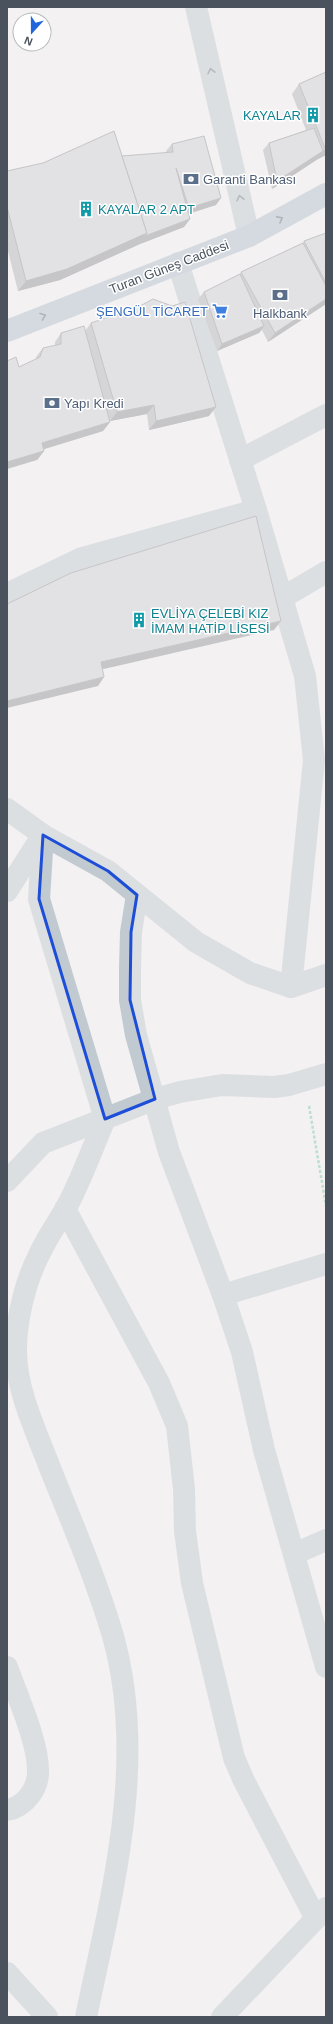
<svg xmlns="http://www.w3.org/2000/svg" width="333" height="2024" viewBox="0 0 333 2024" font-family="Arial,sans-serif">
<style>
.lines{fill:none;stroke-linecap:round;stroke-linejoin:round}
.path{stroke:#7bcaa9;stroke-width:2.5;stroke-dasharray:3 2;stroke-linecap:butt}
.minor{stroke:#c2cad1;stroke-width:22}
.major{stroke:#b2bece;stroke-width:22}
.wall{fill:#b1b2b7}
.shaded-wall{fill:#909195}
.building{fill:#cecfd5;stroke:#909195}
.oneway{stroke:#6d7680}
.oneway2{stroke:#636d79}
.marked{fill:none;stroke:#1d4ed8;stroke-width:3;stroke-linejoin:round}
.labels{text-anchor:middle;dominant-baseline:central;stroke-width:3;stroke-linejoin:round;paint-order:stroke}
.culture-label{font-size:13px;fill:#0d838f;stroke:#fff;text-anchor:start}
.service-label{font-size:13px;fill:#4e5e75;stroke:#fff;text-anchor:start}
.street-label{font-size:13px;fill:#49525d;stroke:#fff}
.shop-label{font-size:13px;fill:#366cbe;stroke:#fff;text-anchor:end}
</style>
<rect width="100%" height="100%" fill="#f3f1f1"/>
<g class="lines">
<path class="path" d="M309,1106L326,1206"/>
<g class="minor">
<path d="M196,7L249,236"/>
<path d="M178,263L256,510L305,676L314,760L291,987"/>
<path d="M240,460L326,415"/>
<path d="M7,594L82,558L256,510"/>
<path d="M282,598L326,572"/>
<path d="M7,809L43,835L108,871L196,942L250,973L291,987L326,975"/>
<path d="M43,835L39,899L105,1119C92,1149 81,1181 65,1210C56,1225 46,1239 39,1255C25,1282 16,1320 16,1351C16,1390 36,1431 50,1468C72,1523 96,1578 113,1636C148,1761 112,1893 86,2017"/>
<path d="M7,891L42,836"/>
<path d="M137,895L131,932L130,969V1000L136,1035L169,1152L223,1295L242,1352L264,1450L326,1667"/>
<path d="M7,1181L43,1143L155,1099L180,1092L222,1085L274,1087L289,1085L326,1074"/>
<path d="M65,1209L159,1383L177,1426L184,1489L185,1531L192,1583L234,1758L244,1781L315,1917"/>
<path d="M223,1295L326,1264"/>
<path d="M294,1554L326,1540"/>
<path d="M7,1667C17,1695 38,1742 38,1770C39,1788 25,1807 7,1810"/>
<path d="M7,1973L47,2017"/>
<path d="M222,2017L326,1908"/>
</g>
<path class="major" d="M7,331L249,236L326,194"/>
</g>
<g class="wall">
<path d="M326,72V155L318,159L272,189L263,150L269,143L306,130L292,94L299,84Z"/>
<path d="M172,144L216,205L188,214L190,219L184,227L140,244L60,280L18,291L7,247V171L122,156L167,153L166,151Z"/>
<path d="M326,233V304L268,342L262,330L259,333L217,351L198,299L204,292L240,274L241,272L303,243L304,241Z"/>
<path d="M91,323L209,416L149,430L147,414L110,421L97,376L110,422L103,431L43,449L44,451L37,460L19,367L36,359V357L43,348L55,346V342L61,333L85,331Z"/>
</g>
<g class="shaded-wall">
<path d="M325,148H326V155L318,159L272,189L277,181L323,151Z"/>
<path d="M221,198L216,205L184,215L189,208Z"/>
<path d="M190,219L184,227L140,244L145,236Z"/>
<path d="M147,233L140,244L60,280L18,291L26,281Z"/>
<path d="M326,299V304L268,342L275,333Z"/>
<path d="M264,326L259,333L217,351L222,344Z"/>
<path d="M154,405L147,414L110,421L117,412Z"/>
<path d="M216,407L209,416L149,430L156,421Z"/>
<path d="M110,422L103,431L35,452L42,443Z"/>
<path d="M44,451L37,460L7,469V462Z"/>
<path d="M281,621L274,630L95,671L101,662Z"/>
<path d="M104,677L98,686L7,708V701Z"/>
</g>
<g class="building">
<path d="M326,72V148H325L299,84Z"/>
<path d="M314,128L323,151L277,181L269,143Z"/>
<path d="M114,131L147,233L67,269L26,281L7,207V171L43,163Z"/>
<path d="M204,136L221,198L189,208L176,168L190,219L145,236L147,233L122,156L173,152L172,144Z"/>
<path d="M326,233V283L304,241Z"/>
<path d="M303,243L326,286V299L275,333L241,272Z"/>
<path d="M240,274L264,326L222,344L204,292Z"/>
<path d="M153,299L172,306L185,302L216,407L156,421L154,405L117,412L91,323L140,306Z"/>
<path d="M84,326L110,422L42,443L44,451L7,462V361L16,357L19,367L40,357L43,348L61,344V333Z"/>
<path d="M256,516L281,621L101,662L104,677L7,701V604L71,573Z"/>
</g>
<defs><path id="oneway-chevron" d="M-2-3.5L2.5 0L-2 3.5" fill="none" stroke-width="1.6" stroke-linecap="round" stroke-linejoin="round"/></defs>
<g class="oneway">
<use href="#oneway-chevron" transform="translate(211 71) rotate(-103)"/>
<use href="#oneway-chevron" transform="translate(240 198) rotate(-103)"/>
</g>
<g class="oneway2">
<use href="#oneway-chevron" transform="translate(280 219) rotate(-28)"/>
<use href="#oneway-chevron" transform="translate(43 316) rotate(-21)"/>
</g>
<path d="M0 0H333V2024H0ZM43,835L108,871L137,895L131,932L130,1000L155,1099L105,1119L39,899Z" fill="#f3f1f1" fill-opacity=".55" fill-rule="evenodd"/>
<path class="marked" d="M43,835L108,871L137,895L131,932L130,1000L155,1099L105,1119L39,899Z"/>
<defs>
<symbol id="building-bare" viewBox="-9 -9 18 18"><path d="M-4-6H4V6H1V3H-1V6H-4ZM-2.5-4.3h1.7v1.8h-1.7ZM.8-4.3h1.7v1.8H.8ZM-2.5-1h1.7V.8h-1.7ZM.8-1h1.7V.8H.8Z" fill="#0f9aa8" stroke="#fff" stroke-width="2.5" paint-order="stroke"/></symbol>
<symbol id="bank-bare" viewBox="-9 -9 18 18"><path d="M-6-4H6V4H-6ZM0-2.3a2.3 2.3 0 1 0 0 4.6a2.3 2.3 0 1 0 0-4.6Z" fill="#5c6f8a" stroke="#fff" stroke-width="2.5" paint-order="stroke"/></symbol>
<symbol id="supermarket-bare" viewBox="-9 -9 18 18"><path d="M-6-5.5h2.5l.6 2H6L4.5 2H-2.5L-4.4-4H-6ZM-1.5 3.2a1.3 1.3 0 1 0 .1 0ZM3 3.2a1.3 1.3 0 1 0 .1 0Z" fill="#3f7fe0" stroke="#fff" stroke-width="2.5" paint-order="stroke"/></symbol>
</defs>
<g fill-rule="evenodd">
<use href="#building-bare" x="302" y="104" width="22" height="22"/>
<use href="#bank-bare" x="180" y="168" width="22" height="22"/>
<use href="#building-bare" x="75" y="198" width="22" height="22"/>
<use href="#bank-bare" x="269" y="284" width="22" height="22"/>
<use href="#supermarket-bare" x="209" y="300" width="22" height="22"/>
<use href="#bank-bare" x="41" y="392" width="22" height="22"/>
<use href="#building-bare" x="128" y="609" width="22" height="22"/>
</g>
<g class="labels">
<g class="culture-label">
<text x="301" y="115" text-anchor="end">KAYALAR</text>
<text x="98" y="209">KAYALAR 2 APT</text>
<text x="151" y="613">EVLİYA ÇELEBİ KIZ<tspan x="151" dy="15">İMAM HATİP LİSESİ</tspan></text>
</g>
<g class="service-label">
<text x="203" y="179">Garanti Bankası</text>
<text x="280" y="313" text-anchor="middle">Halkbank</text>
<text x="64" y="403">Yapı Kredi</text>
</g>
<g class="street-label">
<text transform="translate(169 267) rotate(-21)">Turan Güneş Caddesi</text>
</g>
<g class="shop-label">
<text x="208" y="311">ŞENGÜL TİCARET</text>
</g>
</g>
<rect width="333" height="2024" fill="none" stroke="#49525d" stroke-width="16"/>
<g transform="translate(32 32) rotate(201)"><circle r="19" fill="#ffffff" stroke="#b6babe"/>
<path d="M0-3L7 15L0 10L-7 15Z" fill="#2165dc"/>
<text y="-6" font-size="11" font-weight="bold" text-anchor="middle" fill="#49525d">N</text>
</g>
</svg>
